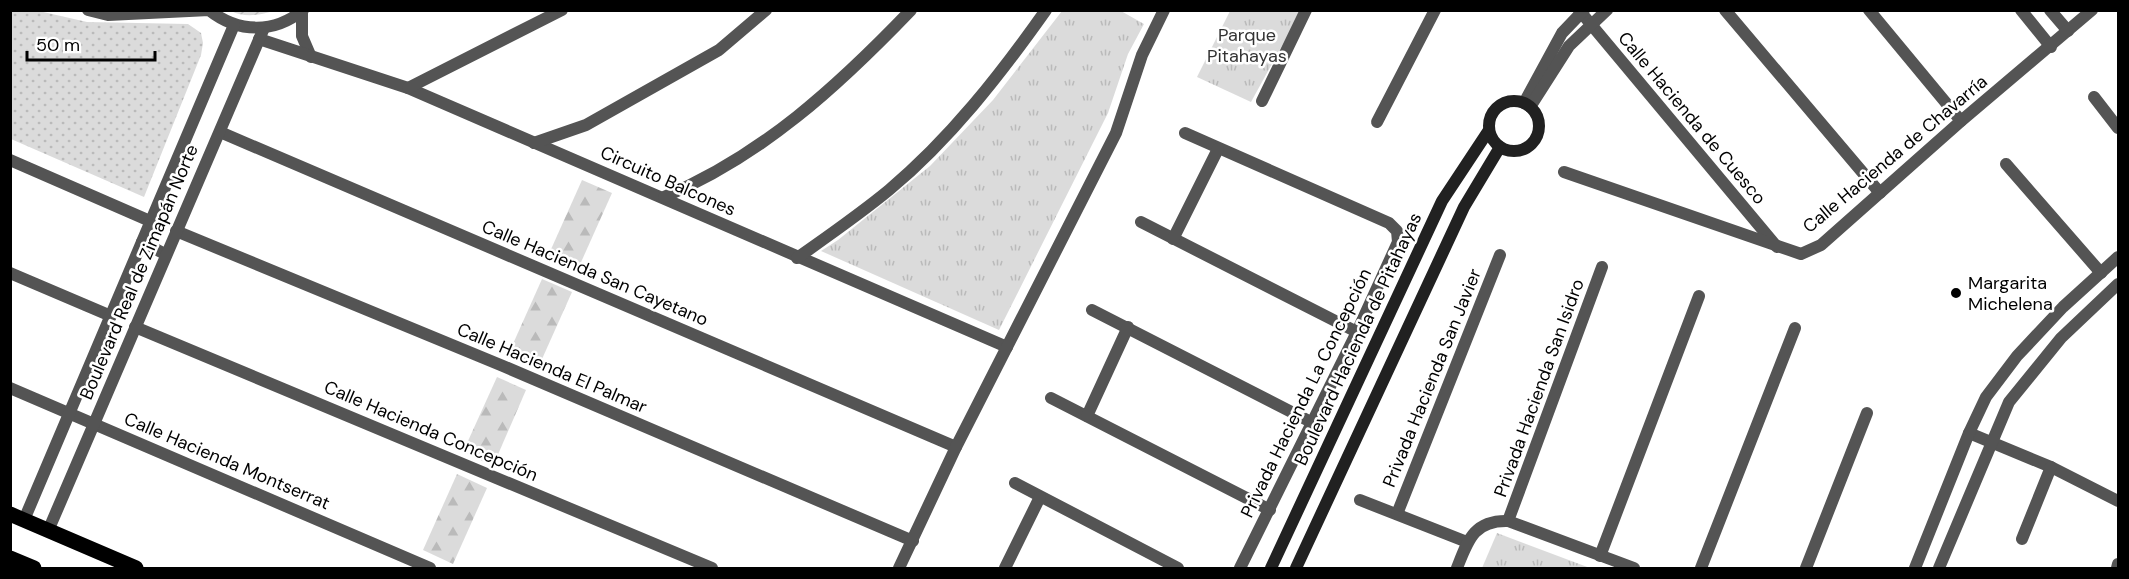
<svg xmlns="http://www.w3.org/2000/svg" width="2129" height="579" viewBox="0 0 2129 579" font-family="'DM Sans',sans-serif">
<style>
.grass{fill:url(#grass-dots)}
.forest{fill:url(#forest-firs)}
.park{fill:url(#park-tufts)}
.garden{fill:url(#garden-furrows)}
.lines{fill:none;stroke-linecap:round;stroke-linejoin:round}
.street{stroke:#545454;stroke-width:12}
.secondary{stroke:#212121;stroke-width:12}
.primary{stroke:#000;stroke-width:15}
.poi-dot{fill:#000;stroke:#fff;stroke-width:2}
.labels{text-anchor:middle;dominant-baseline:central;stroke-width:5;stroke-linejoin:round;paint-order:stroke}
.park-label{font-size:18px;fill:#323232;stroke:#fff}
.street-label{font-size:18px;fill:#000;stroke:#fff}
.poi-label{font-size:18px;fill:#000;stroke:#fff;text-anchor:start}
</style>
<defs>
<pattern id="grass-dots" width="8" height="8" patternUnits="userSpaceOnUse" patternTransform="scale(1.5)"><rect width="8" height="8" fill="#dbdbdb"/><path d="M2 2h.1M6 6h.1" fill="none" stroke="#bababa" stroke-width="1.8" stroke-linecap="round"/></pattern>
<pattern id="forest-firs" width="22" height="20" patternUnits="userSpaceOnUse" patternTransform="scale(1.5)"><rect width="22" height="20" fill="#dbdbdb"/><path d="M5 1l3.5 6h-7zM16 11l3.5 6h-7z" fill="#bababa"/></pattern>
<pattern id="park-tufts" width="24" height="20" patternUnits="userSpaceOnUse" patternTransform="scale(1.5)"><rect width="24" height="20" fill="#dbdbdb"/><path d="M3 7l-1-3M5 7V3M7 7l1-3M15 17l-1-3M17 17v-4M19 17l1-3" fill="none" stroke="#bababa"/></pattern>
<pattern id="garden-furrows" width="10" height="10" patternUnits="userSpaceOnUse" patternTransform="scale(1.5)"><rect width="10" height="10" fill="#dbdbdb"/><path d="M-1 1l2-2M0 10L10 0M9 11l2-2" fill="none" stroke="#bababa"/></pattern>
</defs>
<rect width="100%" height="100%" fill="#fff"/>
<path class="grass" d="M11,10L39,11L87,22L188,24L201,33L203,43L201,55L144,197L11,139Z"/>
<g class="forest">
<path d="M582,180L612,193L578,269L548,256Z"/>
<path d="M542,279L572,292L538,368L508,355Z"/>
<path d="M497,377L526,390L493,466L463,452Z"/>
<path d="M457,474L487,488L453,564L423,550Z"/>
</g>
<g class="park">
<path d="M1062,11H1121L1144,24L1128,54L1108,113L999,330L821,251L838,240L930,166L993,100Z"/>
<path d="M1230,11H1301L1251,102L1197,77Z"/>
<path d="M1497,533L1590,568H1482Z"/>
</g>
<path class="garden" d="M231,11H274C259,15 245,18 231,11Z"/>
<g class="lines">
<g class="street">
<path d="M88,10L108,15L209,10C238,33 274,34 303,10"/>
<path d="M1579,10L1777,247"/>
<path d="M1725,10L1880,193"/>
<path d="M1869,10L1961,121"/>
<path d="M2021,10L2051,47"/>
<path d="M2050,10L2068,31"/>
<path d="M302,12V36L311,57"/>
<path d="M259,39L408,88L1007,347"/>
<path d="M408,88L562,10"/>
<path d="M2094,97L2118,128"/>
<path d="M1262,101L1306,10"/>
<path d="M1524,103L1562,33L1584,10"/>
<path d="M1530,107L1569,46L1607,10"/>
<path d="M1377,122L1435,10"/>
<path d="M220,132L956,447"/>
<path d="M1185,133L1389,223L1397,231L1398,242L1357,332L1240,568"/>
<path d="M534,143L586,125L719,50L766,10"/>
<path d="M10,160L150,221"/>
<path d="M2006,164L2101,273"/>
<path d="M1564,172L1801,254L1821,245L1961,121L2092,10"/>
<path d="M664,197C762,156 838,86 911,10"/>
<path d="M1141,222L1357,332"/>
<path d="M176,231L503,366L913,541"/>
<path d="M1173,239L1218,149"/>
<path d="M142,242L165,254"/>
<path d="M797,258C828,236 860,214 889,190C950,139 1000,75 1046,10"/>
<path d="M10,273L111,316"/>
<path d="M1092,310L1313,423"/>
<path d="M135,327L712,568"/>
<path d="M10,388L430,568"/>
<path d="M1051,398L1270,510"/>
<path d="M1087,416L1128,327"/>
<path d="M1969,433L2051,467L2118,501"/>
<path d="M1015,483L1178,568"/>
<path d="M1360,500L1467,542"/>
<path d="M1397,514L1500,255"/>
<path d="M24,520L234,25"/>
<path d="M1508,521L1602,267"/>
<path d="M48,531L264,28"/>
<path d="M2022,539L2051,467"/>
<path d="M1600,556L1699,296"/>
<path d="M899,568L956,447L1116,133L1142,55L1164,10"/>
<path d="M1005,568L1040,497"/>
<path d="M1457,568C1468,540 1474,520 1508,521L1634,568"/>
<path d="M1701,568L1795,328"/>
<path d="M1806,568L1867,413"/>
<path d="M1915,568L1969,433L1986,397L2017,356L2063,307L2118,257"/>
<path d="M1939,568L2009,402L2061,338L2118,284"/>
<path d="M2117,568L2118,564"/>
</g>
<g class="secondary">
<circle cx="1514" cy="126" r="25"/>
<path d="M1271,568L1442,201L1489,130"/>
<path d="M1296,568L1464,207L1500,147"/>
</g>
<g class="primary">
<path d="M10,514L136,568"/>
<path d="M10,558L34,568"/>
</g>
</g>
<circle class="poi-dot" cx="1956" cy="293" r="6"/>
<g class="labels">
<g class="park-label">
<text x="1247" y="35">Parque<tspan x="1247" dy="21">Pitahayas</tspan></text>
</g>
<g class="street-label">
<text transform="translate(1692 118) rotate(50)">Calle Hacienda de Cuesco</text>
<text transform="translate(1895 154) rotate(-40)">Calle Hacienda de Chavarría</text>
<text transform="translate(668 181) rotate(24)">Circuito Balcones</text>
<text transform="translate(139 272) rotate(-67)">Boulevard Real de Zimapán Norte</text>
<text transform="translate(595 273) rotate(23)">Calle Hacienda San Cayetano</text>
<text transform="translate(1358 339) rotate(-65)">Boulevard Hacienda de Pitahayas</text>
<text transform="translate(552 368) rotate(23)">Calle Hacienda El Palmar</text>
<text transform="translate(1432 378) rotate(-68)">Privada Hacienda San Javier</text>
<text transform="translate(1539 388) rotate(-70)">Privada Hacienda San Isidro</text>
<text transform="translate(1306 393) rotate(-64)">Privada Hacienda La Concepción</text>
<text transform="translate(431 431) rotate(23)">Calle Hacienda Concepción</text>
<text transform="translate(227 461) rotate(23)">Calle Hacienda Montserrat</text>
</g>
<g class="poi-label">
<text x="1968" y="283">Margarita<tspan x="1968" dy="21">Michelena</tspan></text>
</g>
</g>
<rect width="2129" height="579" fill="none" stroke="#000000" stroke-width="24"/>
<path d="M27 51v9h128v-9" fill="none" stroke="#000000" stroke-width="3"/>
<text x="36" y="51" font-size="18" fill="#000000" stroke="#ffffff" stroke-width="4.5" paint-order="stroke">50 m</text>
</svg>
